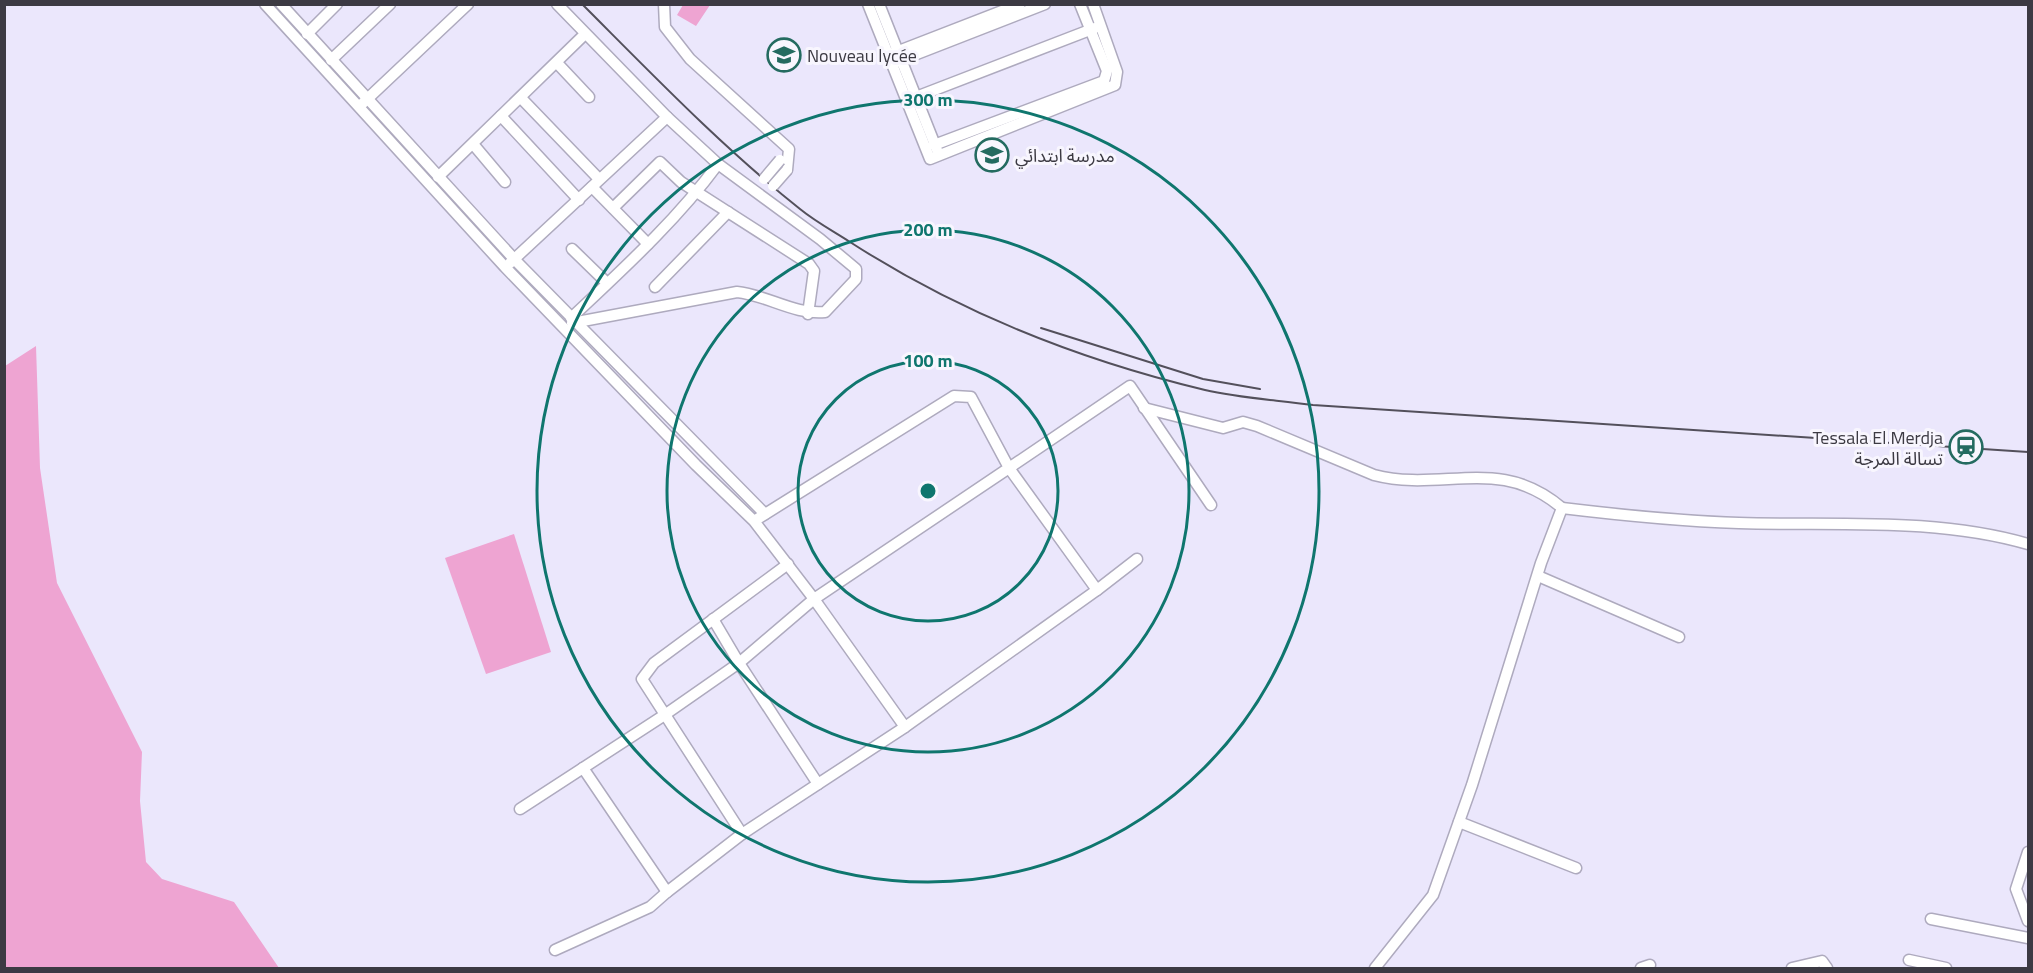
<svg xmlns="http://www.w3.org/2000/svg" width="2033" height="973" viewBox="0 0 2033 973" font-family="'Titillium Web','Noto Sans Arabic',sans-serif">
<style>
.green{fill:#eea4d2}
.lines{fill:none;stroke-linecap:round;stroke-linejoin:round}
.minor-casing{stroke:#aeaabe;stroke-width:13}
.minor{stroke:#fff;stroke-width:10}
.rail{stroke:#53505b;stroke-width:2}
.minor-bridge-casing{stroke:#aeaabe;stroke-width:13;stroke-linecap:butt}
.minor-bridge{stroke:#fff;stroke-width:10}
.ring{fill:none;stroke:#0f766e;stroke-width:3}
.labels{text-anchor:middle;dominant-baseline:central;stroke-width:6;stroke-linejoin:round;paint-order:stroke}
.poi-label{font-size:18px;fill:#3c3a43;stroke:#f8f6fe;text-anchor:start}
.centre{fill:#0f766e;stroke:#f8f6fe;stroke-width:3}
.ring-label{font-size:18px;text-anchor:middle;font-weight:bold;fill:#0f766e;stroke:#f8f6fe;stroke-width:6;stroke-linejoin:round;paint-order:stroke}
</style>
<rect width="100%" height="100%" fill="#ebe7fc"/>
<g class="green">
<path d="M683,5V4L710,5L696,26L677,15Z"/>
<path d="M36,346L40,468L57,583L142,752L140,801L146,862L162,879L234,902L279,968H5V366Z"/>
<path d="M514,534L551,652L486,674L445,558Z"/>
</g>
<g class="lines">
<defs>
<g id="minor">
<path d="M265,4L505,267L696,465L754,521L814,599L1009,468L971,397L954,396L754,521"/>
<path d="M281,4L515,260L765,514"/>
<path d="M664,4L665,27L690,59L789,149L787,170"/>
<path d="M868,4L930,159L1115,85L1117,72L1093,4"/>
<path d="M879,4L937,150"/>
<path d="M307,34L337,4"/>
<path d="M891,54L1020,4"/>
<path d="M331,60L390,4"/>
<path d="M557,63L589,97"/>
<path d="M891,64L1045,4"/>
<path d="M916,97L1095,28"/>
<path d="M521,98L599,179"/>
<path d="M363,103L468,4"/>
<path d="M501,116L579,200"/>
<path d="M473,144L505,182"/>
<path d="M934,145L1104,81L1107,71L1080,4"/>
<path d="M438,177L584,35"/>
<path d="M592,187L648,244"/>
<path d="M613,208L660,162L681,182L809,264L814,271L808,314"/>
<path d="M572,249L607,283"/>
<path d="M510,263L667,117L557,4"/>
<path d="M655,287L728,212"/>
<path d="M571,318C623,269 676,221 718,164L667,117"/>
<path d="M572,323L737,292C767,295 794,315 825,312L856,279V269L820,239L718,164"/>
<path d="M1144,408L1223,428L1243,422L1257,426L1374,475C1443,493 1499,454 1562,508"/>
<path d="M1538,576L1679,637"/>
<path d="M1097,590L1137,559"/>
<path d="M814,599L905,727L818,784L739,663Z"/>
<path d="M905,727L1097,590L1009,468L1130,386L1211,505"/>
<path d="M583,768L667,892L742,834L818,784"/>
<path d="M520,809L663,716L739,663L713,619"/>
<path d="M1459,822L1576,868"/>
<path d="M742,834L642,679L654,663L788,564"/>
<path d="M2028,852L2016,889L2028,921"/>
<path d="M1931,919L2028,938"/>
<path d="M555,950L650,907L667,892"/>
<path d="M1909,960L1946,968"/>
<path d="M1375,968L1433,895L1472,785L1541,563L1562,508C1620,515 1680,521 1739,523C1835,526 1934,517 2028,544"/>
<path d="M1641,968L1650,965"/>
<path d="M1792,968L1822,961L1827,968"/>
</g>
</defs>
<use href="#minor" class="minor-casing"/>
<use href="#minor" class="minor"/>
<g class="rail">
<path d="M582,4C653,75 722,147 800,209C816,222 833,231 850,242C957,311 1080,360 1205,390C1239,398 1277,400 1313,405L2028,452"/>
<path d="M1041,328L1203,379L1260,389"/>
</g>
<defs>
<g id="minor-bridge">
<path d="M764,179L780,160"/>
<path d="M773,186L787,170"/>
</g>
</defs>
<use href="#minor-bridge" class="minor-bridge-casing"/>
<use href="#minor-bridge" class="minor-bridge"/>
</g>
<g class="ring">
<circle cx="928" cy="491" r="130"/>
<circle cx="928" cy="491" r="261"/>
<circle cx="928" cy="491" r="391"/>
</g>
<defs>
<symbol id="school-ring" viewBox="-11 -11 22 22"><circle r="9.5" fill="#f8f6fe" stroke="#246b60" stroke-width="1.5"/><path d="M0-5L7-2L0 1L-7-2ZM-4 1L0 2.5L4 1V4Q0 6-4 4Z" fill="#246b60"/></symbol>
<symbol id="station-ring" viewBox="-11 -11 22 22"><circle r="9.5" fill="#f8f6fe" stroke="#246b60" stroke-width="1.5"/><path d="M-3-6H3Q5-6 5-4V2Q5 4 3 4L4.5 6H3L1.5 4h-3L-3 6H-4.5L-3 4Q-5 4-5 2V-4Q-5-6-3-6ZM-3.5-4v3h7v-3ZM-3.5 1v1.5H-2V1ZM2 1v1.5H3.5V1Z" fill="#246b60"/></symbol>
</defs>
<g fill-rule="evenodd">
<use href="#school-ring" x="765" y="36" width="38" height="38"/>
<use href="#school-ring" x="973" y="136" width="38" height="38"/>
<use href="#station-ring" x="1947" y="428" width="38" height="38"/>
</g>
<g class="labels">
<g class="poi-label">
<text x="807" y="55">Nouveau lycée</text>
<text x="1015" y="155">مدرسة ابتدائي</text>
<text x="1943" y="437" text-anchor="end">Tessala El Merdja<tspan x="1943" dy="21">تسالة المرجة</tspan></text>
</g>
</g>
<circle cx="928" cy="491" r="9" class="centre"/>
<g class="ring-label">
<text x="928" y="106">300 m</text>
<text x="928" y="236">200 m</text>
<text x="928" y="367">100 m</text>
</g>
<rect width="2033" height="973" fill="none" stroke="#3c3a43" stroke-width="12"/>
</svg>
